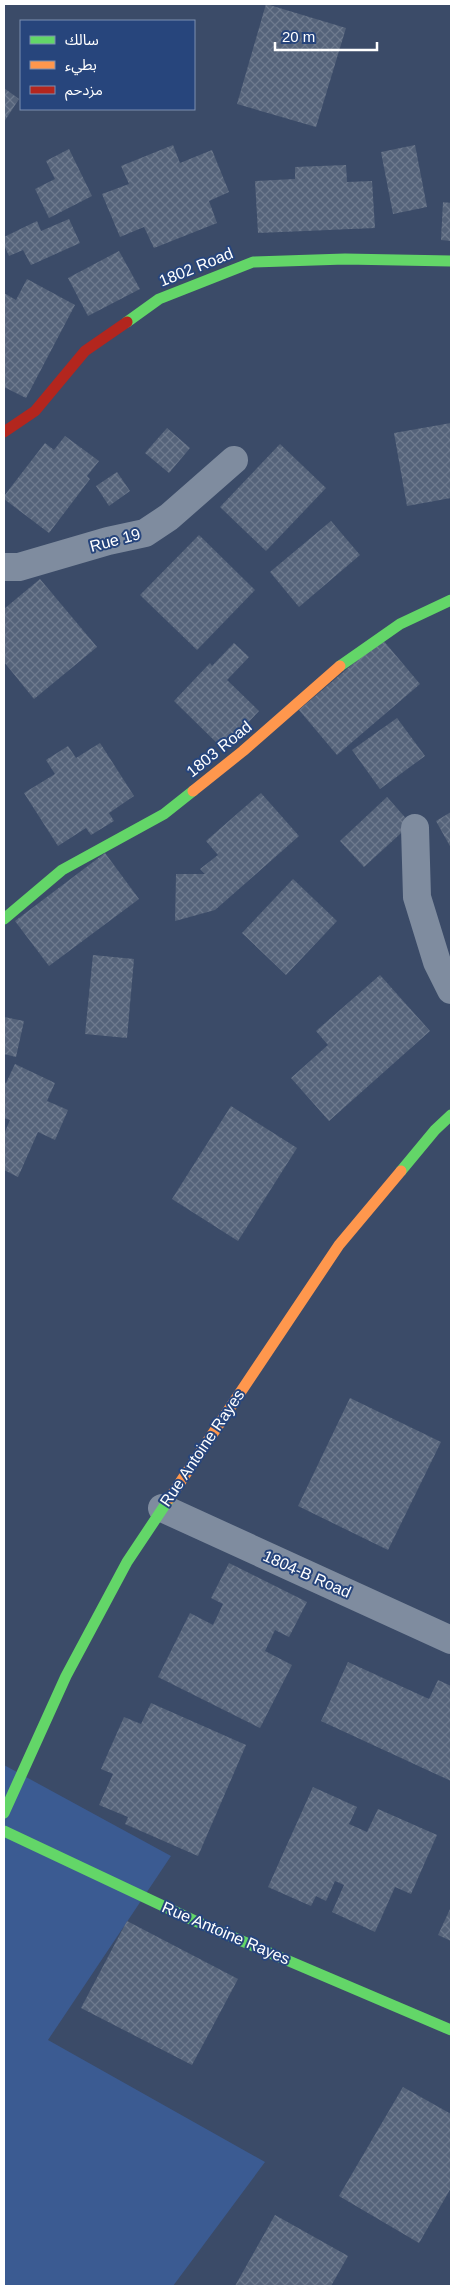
<svg xmlns="http://www.w3.org/2000/svg" width="455" height="2290" viewBox="0 0 455 2290" font-family="Arial,'Noto Sans Arabic',sans-serif">
<style>
.green{fill:#3b5b92}
.building{fill:url(#building-cross-hatch)}
.lines{fill:none;stroke-linecap:round;stroke-linejoin:round}
.street{stroke:#7f8c9f;stroke-width:28}
.fast{stroke:#63d668;stroke-width:11}
.slow{stroke:#ff974d;stroke-width:11}
.jam{stroke:#b3261e;stroke-width:11}
.labels{text-anchor:middle;dominant-baseline:central;stroke-width:4;stroke-linejoin:round;paint-order:stroke}
.street-label{font-size:16px;fill:#fff;stroke:#27457c}
</style>
<defs>
<pattern id="building-cross-hatch" width="8" height="8" patternUnits="userSpaceOnUse" patternTransform="scale(1.25)"><rect width="8" height="8" fill="#55637a"/><path d="M0 0l8 8M0 8l8-8" fill="none" stroke="#6e7a8e"/></pattern>
</defs>
<rect width="100%" height="100%" fill="#3b4b68"/>
<path class="green" d="M4,1765L171,1856L48,2040L265,2162L173,2286H4Z"/>
<g class="building">
<path d="M266,4L346,28L316,127L237,104Z"/>
<path d="M4,88L19,99L4,122Z"/>
<path d="M173,145L180,163L212,150L229,192L209,201L217,223L154,248L144,227L120,237L102,194L129,184L121,166Z"/>
<path d="M415,145L427,207L393,214L381,152Z"/>
<path d="M69,149L92,196L49,218L35,189L55,179L46,161Z"/>
<path d="M346,165L347,182L372,181L375,228L258,233L255,181L295,179V167Z"/>
<path d="M443,202L451,203V241L441,240Z"/>
<path d="M69,219L80,243L31,265L23,250L9,256L4,245V237L37,221L41,231Z"/>
<path d="M119,251L140,289L88,316L68,278Z"/>
<path d="M27,279L75,305L26,398L4,387V293L16,300Z"/>
<path d="M451,423V498L407,506L394,433Z"/>
<path d="M167,428L190,448L169,473L145,453Z"/>
<path d="M65,436L99,461L87,476L90,479L49,533L4,499V496L45,443L54,450Z"/>
<path d="M280,444L326,488L266,551L220,507Z"/>
<path d="M117,472L130,491L109,506L96,486Z"/>
<path d="M331,521L360,555L299,607L270,572Z"/>
<path d="M199,535L255,590L197,650L140,595Z"/>
<path d="M40,579L97,647L34,699L4,662V609Z"/>
<path d="M382,639L420,684L337,755L299,710Z"/>
<path d="M234,643L249,657L227,680L259,711L223,749L174,701L210,663L212,666Z"/>
<path d="M397,718L425,756L380,789L352,750Z"/>
<path d="M100,743L134,796L109,813L114,821L91,835L86,828L58,846L24,793L55,774L46,760L68,746L76,758Z"/>
<path d="M261,793L299,836L215,910L175,921L176,874H205L200,869L218,855L206,841Z"/>
<path d="M387,797L411,824L364,867L340,841Z"/>
<path d="M451,812V848L436,821Z"/>
<path d="M105,853L139,899L49,966L15,921Z"/>
<path d="M293,879L337,921L286,975L242,933Z"/>
<path d="M93,955L134,959L127,1038L85,1034Z"/>
<path d="M380,975L430,1031L329,1121L291,1078L328,1045L316,1031Z"/>
<path d="M4,1017L24,1021L16,1057L4,1054Z"/>
<path d="M15,1064L55,1083L47,1101L68,1110L55,1140L38,1132L18,1177L4,1170V1134L10,1120L4,1118V1082L6,1083Z"/>
<path d="M231,1106L297,1148L238,1241L172,1199Z"/>
<path d="M350,1398L441,1442L388,1550L298,1506Z"/>
<path d="M229,1563L307,1602L289,1637L275,1630L265,1651L292,1665L260,1728L158,1677L190,1613L213,1625L223,1604L211,1598Z"/>
<path d="M348,1662L429,1699L438,1680L451,1686V1781L321,1721Z"/>
<path d="M151,1703L246,1745L198,1856L125,1824L128,1817L99,1805L113,1774L101,1769L124,1717L141,1724Z"/>
<path d="M313,1787L357,1807L349,1824L367,1832L378,1809L437,1835L411,1894L395,1887L375,1932L332,1912L344,1885L335,1881L326,1901L316,1896L311,1906L268,1887Z"/>
<path d="M451,1907V1941L438,1935Z"/>
<path d="M127,1921L238,1979L192,2065L81,2008Z"/>
<path d="M403,2087L451,2114V2188L419,2243L339,2196Z"/>
<path d="M275,2215L348,2256L331,2286H235Z"/>
</g>
<g class="lines">
<g class="street">
<path d="M4,567H19L108,541L145,533L169,517L234,460"/>
<path d="M415,828L417,897L437,962L451,990"/>
<path d="M162,1508L451,1640"/>
</g>
<g class="fast">
<path d="M127,322L159,299L253,262L345,259L451,261"/>
<path d="M340,666L400,624L451,600"/>
<path d="M4,919L62,870L164,814L193,791"/>
<path d="M401,1171L435,1130L451,1115"/>
<path d="M4,1813L66,1676L127,1562L169,1499"/>
<path d="M4,1831L195,1921L451,2030"/>
</g>
<g class="slow">
<path d="M193,791L243,751L340,666"/>
<path d="M169,1499L339,1245L401,1171"/>
</g>
<path class="jam" d="M4,432L35,411L85,351L127,322"/>
</g>
<g class="labels">
<g class="street-label">
<text transform="translate(196 267) rotate(-22)">1802 Road</text>
<text transform="translate(115 540) rotate(-15)">Rue 19</text>
<text transform="translate(219 749) rotate(-39)">1803 Road</text>
<text transform="translate(202 1448) rotate(-56)">Rue Antoine Rayes</text>
<text transform="translate(307 1574) rotate(24)">1804-B Road</text>
<text transform="translate(226 1933) rotate(23)">Rue Antoine Rayes</text>
</g>
</g>
<rect width="455" height="2290" fill="none" stroke="#ffffff" stroke-width="10"/>
<rect x="20" y="20" width="175" height="90" fill="#27457c" stroke="#7d8fb0"/>
<rect x="30" y="36" width="25" height="8" fill="#63d668" stroke="#7d8fb0"/>
<text x="65" y="45" font-size="15" fill="#ffffff">سالك</text>
<rect x="30" y="61" width="25" height="8" fill="#ff974d" stroke="#7d8fb0"/>
<text x="65" y="70" font-size="15" fill="#ffffff">بطيء</text>
<rect x="30" y="86" width="25" height="8" fill="#b3261e" stroke="#7d8fb0"/>
<text x="65" y="95" font-size="15" fill="#ffffff">مزدحم</text>
<path d="M275 42v8h102v-8" fill="none" stroke="#ffffff" stroke-width="2.5"/>
<text x="282" y="42" font-size="15" fill="#ffffff" stroke="#27457c" stroke-width="4" paint-order="stroke">20 m</text>
</svg>
